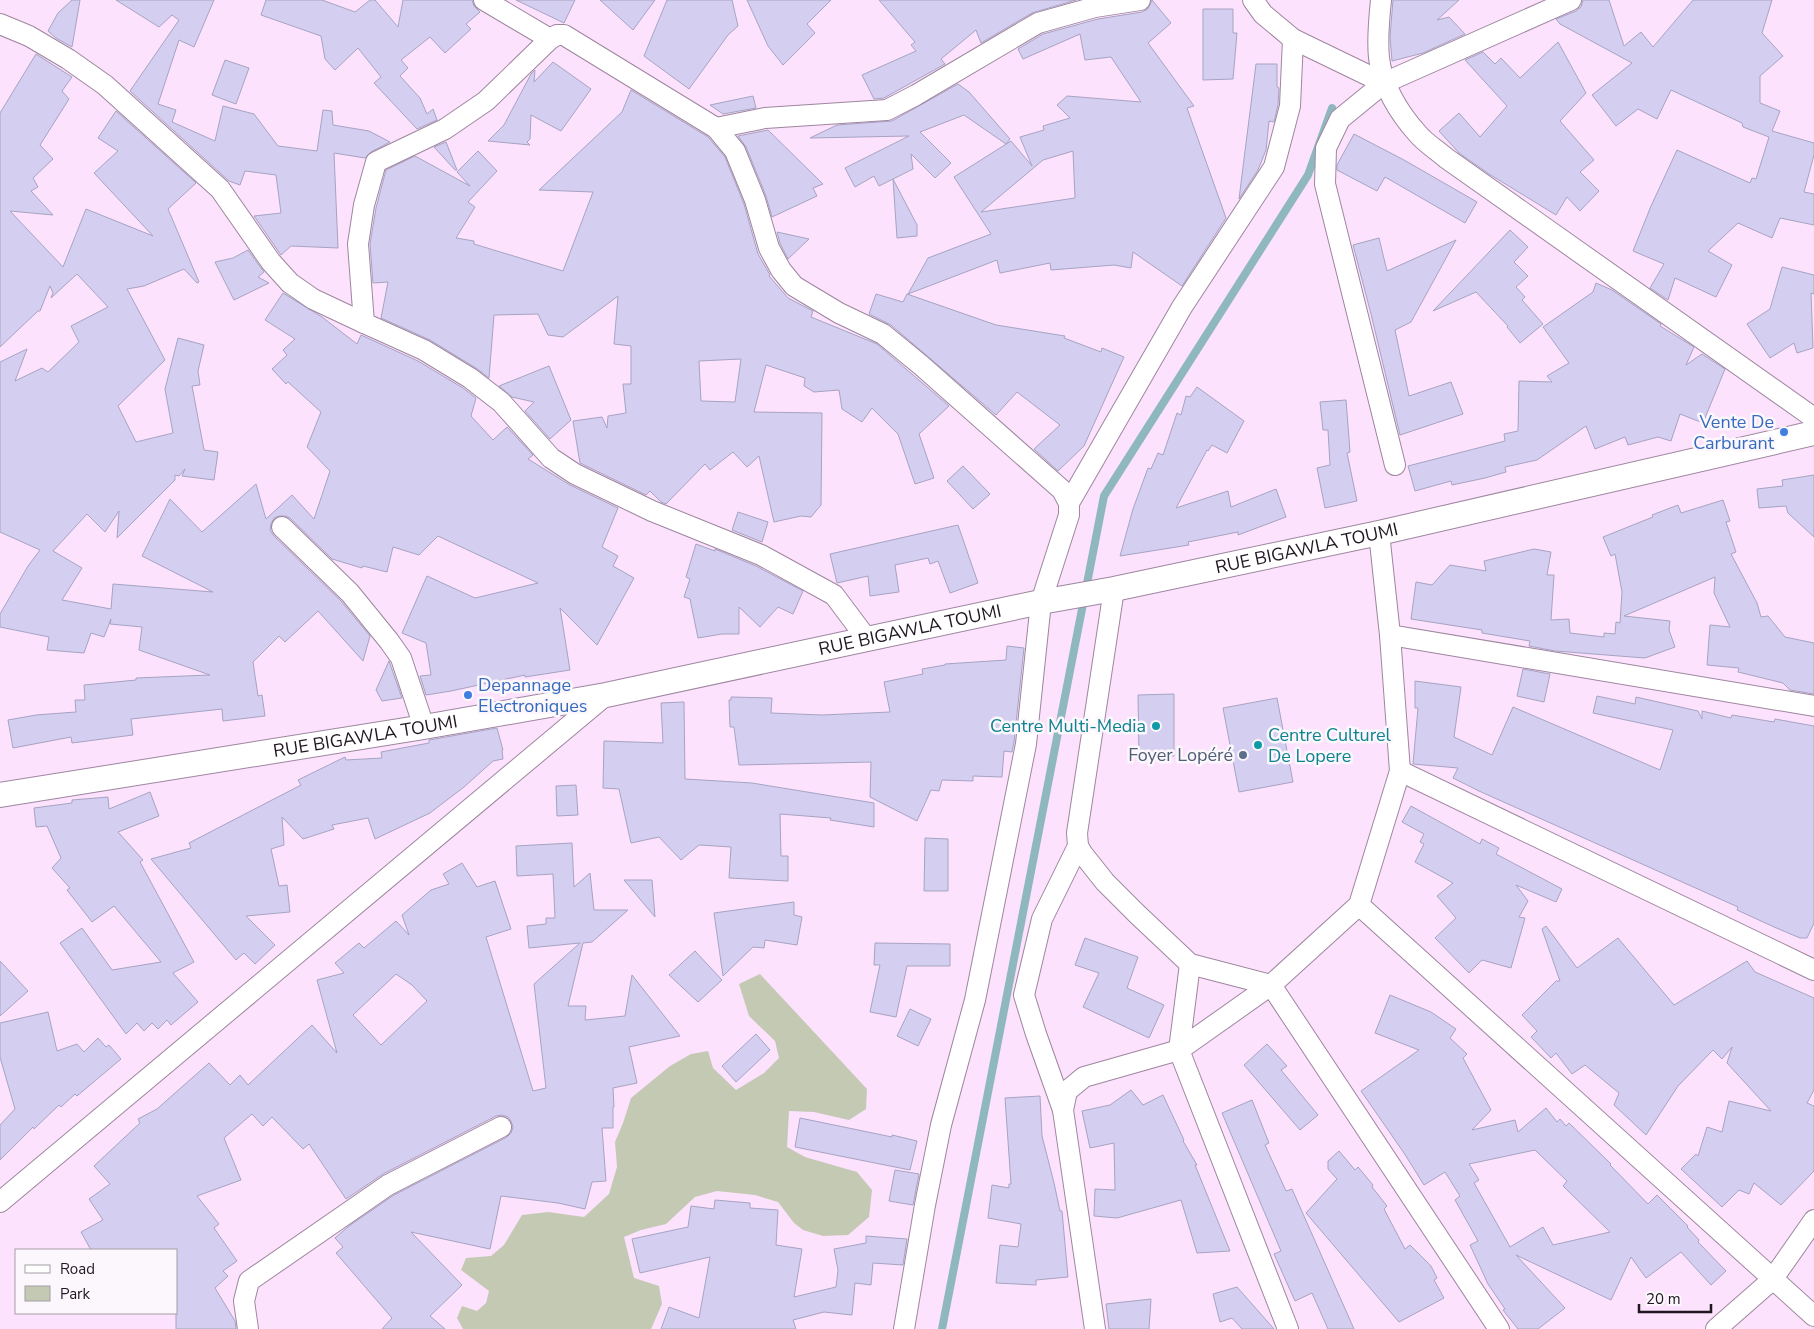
<svg xmlns="http://www.w3.org/2000/svg" width="1814" height="1329" viewBox="0 0 1814 1329" font-family="'Nunito Sans',sans-serif">
<style>
.green{fill:#c4c9b4}
.lines{fill:none;stroke-linecap:round;stroke-linejoin:round}
.stream{stroke:#8eb8be;stroke-width:8}
.building{fill:#d4cff0;stroke:#a7a3c2;fill-rule:evenodd}
.minor-casing{stroke:#9e869f;stroke-width:22}
.tertiary-casing{stroke:#9e869f;stroke-width:26}
.minor{stroke:#fff;stroke-width:20}
.tertiary{stroke:#fff;stroke-width:24}
.shop-dot{fill:#3f7fe0;stroke:#fcf7fd;stroke-width:2}
.culture-dot{fill:#0f9aa8;stroke:#fcf7fd;stroke-width:2}
.service-dot{fill:#5c6f8a;stroke:#fcf7fd;stroke-width:2}
.labels{text-anchor:middle;dominant-baseline:central;stroke-width:5;stroke-linejoin:round;paint-order:stroke}
.shop-label{font-size:18px;fill:#366cbe;stroke:#fcf7fd;text-anchor:end}
.street-label{font-size:18px;fill:#201720;stroke:#fcf7fd}
.culture-label{font-size:18px;fill:#0d838f;stroke:#fcf7fd;text-anchor:end}
.service-label{font-size:18px;fill:#4e5e75;stroke:#fcf7fd;text-anchor:end}
</style>
<rect width="100%" height="100%" fill="#fce2fd"/>
<path class="green" d="M760,974L867,1089L866,1109L849,1120L814,1112L789,1111L787,1147L805,1157L857,1172L872,1190L869,1217L848,1235L823,1236L803,1230L794,1223L778,1202L755,1195L717,1191L695,1197L666,1224L641,1230L624,1237L634,1278L659,1286L662,1304L651,1329H463L457,1318L462,1306L477,1311L486,1303L489,1291L461,1270L466,1258L491,1256L504,1245L522,1215L548,1212L584,1217L609,1194L617,1167L615,1142L623,1123L631,1098L670,1066L691,1054L708,1051L713,1068L736,1090L764,1073L779,1058L775,1041L749,1016L739,984Z"/>
<g class="lines">
<path class="stream" d="M942,1329L1104,496L1308,175L1332,108"/>
</g>
<g class="building">
<path d="M72,0H80L72,47L56,38L48,31L58,13Z"/>
<path d="M116,0H214L194,47L179,40L158,104L176,110L172,122L215,141L223,106L254,114L278,146L317,151L323,110L332,111L333,125L369,131L390,142L371,152L365,158L334,153L338,248L291,246L281,255L254,216L281,213L276,175L245,171L240,185L229,181L130,91L179,20L172,15L159,27Z"/>
<path d="M266,0H322L355,12L370,0H375L398,27L403,0H472L474,6L480,12L466,24L471,29L445,53L430,37L401,60L408,68L400,76L420,98L427,114L433,109L437,120L417,129L374,83L381,77L358,48L335,70L325,59L321,36L261,15Z"/>
<path d="M516,0H575L564,23Z"/>
<path d="M600,0H655L633,30Z"/>
<path d="M667,0H732L738,26L728,35L689,89L644,56Z"/>
<path d="M747,0H831L807,24L815,33L783,65L768,46Z"/>
<path d="M879,0H1076L1032,13L981,43L976,30L941,59L945,64L884,98L874,99L862,75L916,51L911,45L915,42Z"/>
<path d="M1152,0L1171,23L1148,43L1194,106L1187,108L1226,218L1182,286L1133,252L1131,268L1114,265L1051,270L1050,263L1000,273L997,260L908,294L928,258L991,234L954,177L1011,141L1032,166L1020,137L1044,130L1043,126L1070,118L1057,105L1067,96L1141,102L1111,57L1085,60L1080,34L1023,59L1018,49L1043,34L1098,19L1142,12L1148,9ZM1073,151L1075,198L981,212L1043,160Z"/>
<path d="M1393,0H1459L1437,20L1449,17L1465,34L1423,53L1392,61L1390,37Z"/>
<path d="M1583,0H1609L1624,46L1641,32L1653,47L1693,0H1772L1762,33L1783,56L1760,76V103L1780,111L1772,131L1814,143V155L1804,192L1814,194V225L1780,218L1772,238L1738,223L1708,251L1732,265L1716,297L1675,278L1668,300L1650,288L1664,264L1633,251L1651,206L1677,150L1750,183L1752,178L1756,179L1769,137L1743,127L1742,123L1671,90L1657,119L1638,109L1616,126L1592,95L1632,63L1560,24L1556,19L1576,11L1581,7Z"/>
<path d="M1203,9H1233V33H1237L1233,79L1203,80Z"/>
<path d="M1558,42L1586,93L1560,121L1594,160L1580,172L1599,191L1580,211L1567,197L1556,215L1489,174L1459,153L1439,131L1459,113L1480,137L1507,106L1465,60L1483,52L1495,64L1501,58L1520,78Z"/>
<path d="M36,54L72,77L62,91L69,99L40,145L53,159L33,178L38,187L31,191L53,215L10,211L63,267L86,209L153,236L94,173L118,151L98,138L116,111L196,183L168,209L199,282L197,283L184,269L144,286L127,289L165,360L118,406L136,442L173,433L165,389L178,338L204,345L198,371L200,385L192,386L204,450L218,452L214,480L182,476L185,469L179,476L175,475V480L117,538L119,511L105,532L87,514L53,551L82,568L62,600L111,609L113,584L213,592L142,556L170,499L202,532L256,484L266,519L292,495L314,519L330,471L307,447L321,412L288,382L286,384L272,369L287,355L283,350L295,339L265,320L283,293L322,317L357,344L361,335L418,361L463,388L476,398L471,416L493,440L507,427L533,455L528,459L570,485L618,508L602,547L618,556L613,566L634,578L597,645L560,608L570,670L525,677V675L451,691L426,695L420,676L431,675L426,643L402,633L427,576L475,598L538,583L438,536L419,555L393,547L387,572L363,566L362,568L332,559L290,518L285,516H279L274,518L271,524L270,530L273,535L341,601L370,636L363,661L318,611L285,642L279,636L253,662L258,696L262,695L265,716L223,721L222,709L131,719L133,735L72,743L71,737L13,748L8,720L36,715L76,712L75,700H85L84,685L136,680V678L210,675L139,650L142,627L110,624L111,619L104,637L91,633L84,653L47,650L49,637L0,627V614L28,566L40,550L0,532V362L27,349L15,381L42,368L48,372L79,342L71,326L108,307L77,274L51,298L53,293L50,286L40,311H38L0,347V113Z"/>
<path d="M225,60L249,68L236,104L212,95Z"/>
<path d="M553,62L591,89L561,131L531,115L530,139L527,142L530,145L488,141L504,125L531,74L535,70L534,82Z"/>
<path d="M1256,64H1277V87L1279,88L1278,105L1274,122L1269,121L1266,150L1258,170L1239,199Z"/>
<path d="M958,84L969,92L1010,139L1006,144L964,115L920,132L951,163L935,178L911,154L913,169L879,186L874,176L855,187L845,168L909,136L810,138L837,125L892,121Z"/>
<path d="M631,90L708,137L725,157L744,204L758,254L770,275L769,276L788,298L813,311L811,317L877,344L949,406L919,434L934,478L915,484L898,434L872,408L862,422L842,409L839,390L814,392L804,386L805,378L766,365L754,412L822,413L821,505L811,517L801,516L774,522L759,456L747,467L733,452L710,470L705,464L666,504L661,502L650,491L646,495L580,463L573,421L602,417L607,428L608,416L626,413L623,384H631V346L614,344L618,296L563,337L548,335L538,314L494,315L489,378L476,368L430,340L381,318L388,282L373,283L370,244L376,208L386,170L415,156L470,186L457,172L478,151L497,171L468,202L475,207L456,238L474,241V244L563,271L593,192L539,190L622,112ZM741,359L735,402L701,401L699,361Z"/>
<path d="M753,96L756,108L723,114L710,105Z"/>
<path d="M768,130L823,184L813,188L817,196L772,217L766,196L746,147L738,136Z"/>
<path d="M1354,134L1404,160L1477,202L1465,223L1385,177L1377,191L1337,170V165Z"/>
<path d="M446,142L457,170H455L434,147Z"/>
<path d="M893,179L917,225V236L897,238Z"/>
<path d="M1510,230L1528,247L1514,262L1528,276L1516,287L1525,297L1522,300L1543,324L1520,343L1507,327L1508,326L1476,292L1433,311Z"/>
<path d="M777,232L809,239L788,259L780,243Z"/>
<path d="M1379,238L1387,271L1456,240L1411,322L1395,330L1409,396L1451,382L1463,414L1400,435L1371,314L1353,245Z"/>
<path d="M248,250L264,272L258,277L269,283L234,300L215,262L233,258Z"/>
<path d="M1782,267L1814,275V294L1811,293L1813,348L1797,353L1794,343L1770,358L1747,324L1770,309Z"/>
<path d="M1596,283L1612,290L1661,324L1660,326L1694,347L1686,365L1702,354L1725,369L1703,423L1680,414L1671,441L1658,437L1628,445L1625,437L1595,449L1586,426L1537,460L1505,467L1506,472L1485,478L1452,485L1451,481L1415,491L1408,466L1505,441L1504,434L1518,431L1519,381L1552,382L1547,376L1569,363L1543,327L1593,292Z"/>
<path d="M876,294L903,302L907,294L996,325L1065,336L1064,338L1101,352L1102,348L1124,357L1084,446L1058,471L1034,449L1060,425L1017,392L996,415L891,325L869,314Z"/>
<path d="M549,366L571,420L550,439L525,411L534,402L512,397L499,386Z"/>
<path d="M1197,387L1244,421L1227,453L1212,445L1208,451L1207,450L1176,508L1228,491L1231,507L1276,489L1286,517L1238,535V532L1188,542L1189,545L1120,556L1133,509L1148,468L1151,469L1158,453L1163,455L1177,413L1181,415L1186,396L1190,397Z"/>
<path d="M1346,400L1350,452L1347,453L1357,501L1325,508L1317,468L1330,465L1328,430H1323L1320,402Z"/>
<path d="M963,466L990,494L973,509L947,481Z"/>
<path d="M1814,475V537L1788,513L1786,506L1759,508L1757,489L1783,486L1782,480Z"/>
<path d="M1723,500L1730,521L1726,522L1736,552L1731,554L1757,603L1761,617L1768,616L1785,637L1814,643V694L1790,690L1783,683L1738,672L1739,668L1707,665L1710,625L1730,627L1714,593L1715,577L1624,616L1670,621L1669,630L1675,647L1645,658L1555,651L1529,646L1530,641L1482,633V630L1411,619L1416,582L1432,585L1450,565L1486,571L1484,561L1534,549L1551,552L1547,575H1554L1551,620L1569,619L1570,633L1604,637V633L1615,634L1616,622L1620,623L1622,592L1615,554L1611,556L1603,537L1653,517L1652,515L1678,505L1681,513Z"/>
<path d="M738,512L768,522L762,542L732,530Z"/>
<path d="M958,525L978,583L950,593L938,561L930,564L928,558L895,565L899,592L870,596L868,576L837,583L830,554Z"/>
<path d="M696,544L715,551V549L756,566L803,591L793,614L778,607L760,627L739,607V634H722L698,638L690,599L684,597L690,579L686,577Z"/>
<path d="M1007,646L1024,648L1014,742L1012,752L1004,751L1002,777L973,776V781L942,780L939,791L931,790L917,821L870,797L871,762L739,765L734,727H730L729,700H731V697L772,698L771,713L822,715L890,712L884,682L923,674L922,669L945,665V664L1006,660Z"/>
<path d="M389,661L402,698L382,701L376,690Z"/>
<path d="M1523,669L1550,674L1544,702L1517,696Z"/>
<path d="M1415,681L1461,687L1454,737L1492,755L1513,707L1660,770L1673,730L1593,713L1597,696L1635,704L1636,697L1698,711L1702,719V711L1731,718L1732,715L1774,722L1775,719L1814,726V923L1807,938H1800L1774,927L1737,910L1738,907L1479,791L1453,778L1458,768L1413,764L1418,708H1415Z"/>
<path d="M1174,694V756L1139,757L1138,695Z"/>
<path d="M1277,698L1293,782L1239,792L1223,708Z"/>
<path d="M684,702L685,779L752,783L874,803V827L830,820L831,818L780,814L781,856H788V881L729,878L731,847L699,845L681,860L659,837L631,843L619,789L603,788L604,741L663,743L661,703Z"/>
<path d="M497,728L503,750H502L503,759L493,761L464,787L430,813L375,839L368,818L332,825L334,829L303,839L282,817L284,845L271,849L279,886L287,885L290,912L246,916L275,945L255,964L244,953L236,960L151,859L191,848L189,843L301,785L298,780L345,757L346,760L382,758L381,752L429,743V740Z"/>
<path d="M576,785L578,815L557,816L556,786Z"/>
<path d="M150,792L159,816L118,832L143,860L140,862L194,962L173,973L198,1002L171,1025L167,1020L158,1029L152,1023L144,1031L137,1023L126,1034L60,943L82,928L112,970L161,962L114,906L92,922L67,890L70,888L52,868L61,858L47,826L36,827L34,808L72,803V800L108,797L109,809Z"/>
<path d="M1411,806L1480,844L1482,839L1499,848L1496,854L1562,889L1556,902L1516,885L1528,901L1519,917L1525,918L1511,968L1482,960L1469,973L1435,938L1456,918L1437,896L1453,883L1415,862L1424,844L1420,842L1424,834L1402,822Z"/>
<path d="M925,838L948,839V891H924Z"/>
<path d="M572,843L574,887L590,873L594,910H628L592,942L583,943L568,1006H586L585,1020L625,1016L632,975L680,1036L629,1047L637,1083L613,1088L614,1107H613V1128H602L606,1181L592,1182L585,1209L558,1203L501,1196L490,1249L411,1232L462,1285L430,1316L445,1329H382L392,1318L336,1253L343,1247L335,1238L349,1226L394,1195L507,1137L511,1133L513,1127L511,1121L508,1117L502,1115L496,1116L383,1174L346,1199L309,1144L303,1149L272,1117L263,1126L252,1114L224,1138L241,1180L197,1196L219,1224L214,1228L237,1261L223,1271L228,1276L215,1288L235,1321L236,1329H176V1250H91L81,1232L103,1220L89,1199L110,1184L94,1166L140,1123L138,1119L157,1109L209,1063L230,1085L240,1075L248,1085L312,1025L337,1053L317,980L344,973L335,963L359,943L364,948L396,921L409,935L402,915L431,890L449,884L443,874L462,863L477,887L495,881L511,929L486,937L533,1091L546,1088L534,984L580,943L529,948L527,926L546,924V918H555L553,874L517,876L516,846ZM396,974L412,985L427,1001L381,1045L353,1015Z"/>
<path d="M624,880H652L655,917Z"/>
<path d="M794,902V915L802,917L797,945L765,940L764,948L753,947L723,976L714,913Z"/>
<path d="M1546,926L1577,968L1618,938L1674,1005L1747,961L1755,972L1814,998V1090L1807,1103L1814,1106V1171L1781,1205L1754,1183L1749,1194L1739,1190L1722,1207L1681,1169L1696,1154L1698,1156L1707,1127L1722,1132L1729,1101L1771,1111L1727,1063L1732,1047L1722,1059L1713,1050L1678,1086L1646,1135L1614,1105L1619,1093L1585,1065L1572,1074L1556,1053L1551,1058L1531,1037L1537,1031L1522,1015L1556,981H1560L1542,929Z"/>
<path d="M1085,938L1138,957L1127,988L1164,1005L1149,1038L1083,1007L1099,973L1075,965Z"/>
<path d="M875,943L950,944V966H907L896,1017L870,1012L880,965H874Z"/>
<path d="M695,951L722,980L698,1002L669,975Z"/>
<path d="M0,961L28,991L0,1016Z"/>
<path d="M1390,995L1431,1012L1456,1029L1450,1038L1467,1054L1463,1058L1491,1110L1472,1130L1515,1120L1518,1132L1546,1108L1557,1122L1560,1119L1566,1126L1569,1123L1611,1164L1610,1165L1648,1204L1657,1195L1688,1226L1687,1227L1699,1240L1698,1242L1726,1271L1711,1285L1681,1252L1646,1278L1631,1257L1611,1300L1516,1255L1565,1308L1538,1329H1518L1503,1310L1505,1309L1488,1284L1470,1245L1478,1241L1455,1200L1460,1196L1445,1172L1424,1185L1404,1153L1361,1091L1419,1050L1375,1033ZM1535,1150L1567,1181L1563,1186L1610,1232L1553,1245L1543,1227L1510,1247L1474,1183L1479,1180L1469,1164Z"/>
<path d="M910,1009L931,1019L918,1046L897,1036Z"/>
<path d="M48,1012L57,1051L77,1044L84,1052L98,1038L106,1047L109,1045L121,1059L77,1096L75,1094L61,1107L59,1105L34,1129L33,1127L0,1160V1125L15,1109L0,1057V1023Z"/>
<path d="M756,1034L770,1050L736,1082L722,1066Z"/>
<path d="M1267,1044L1287,1066L1281,1070L1318,1115L1300,1130L1244,1065Z"/>
<path d="M1131,1090L1143,1105L1163,1095L1184,1140L1183,1141L1197,1165H1195L1230,1251L1197,1253L1181,1200L1117,1218L1094,1216L1095,1189L1115,1190L1114,1143L1090,1148L1082,1111L1110,1105Z"/>
<path d="M1040,1096L1042,1136L1054,1183L1060,1211H1062L1068,1277L1036,1280V1285L996,1283L1000,1245L1018,1247L1021,1224L988,1218L992,1185L1009,1188V1184H1011L1005,1098Z"/>
<path d="M1252,1100L1269,1143L1265,1145L1286,1191L1292,1189L1354,1329H1328L1312,1293L1295,1301L1274,1254L1281,1251L1222,1113Z"/>
<path d="M800,1118L892,1137V1135L917,1141L910,1170L795,1147Z"/>
<path d="M1339,1151L1355,1170L1358,1167L1373,1185L1372,1187L1387,1206L1384,1209L1405,1249L1410,1245L1431,1266L1437,1278L1434,1280L1444,1298L1399,1322L1306,1213L1337,1179L1328,1169V1161Z"/>
<path d="M895,1170L919,1174L913,1205L889,1201Z"/>
<path d="M715,1200L750,1203V1208L778,1210L776,1245L802,1249L794,1297L836,1287L838,1270L834,1249L866,1243V1236L907,1239L903,1265L873,1263L871,1285L855,1283L852,1315L824,1312L793,1320L796,1329H661L669,1307L699,1318L710,1257L640,1273L632,1239L688,1227L691,1206L714,1209Z"/>
<path d="M1237,1287L1274,1329H1242L1232,1318L1220,1322L1213,1294Z"/>
<path d="M1151,1299L1149,1329H1109L1106,1304Z"/>
</g>
<g class="lines">
<defs>
<g id="minor">
<path d="M484,0L550,39"/>
<path d="M1253,0L1263,14L1293,39L1384,83"/>
<path d="M1381,0C1379,19 1377,39 1379,58C1382,85 1399,113 1417,133C1425,143 1437,150 1446,158L1814,418"/>
<path d="M0,24L29,36L68,59L105,85L220,189L271,262L290,283L313,299L364,323"/>
<path d="M716,128L765,118L887,110L916,95L1038,23L1095,7L1140,0"/>
<path d="M1395,465L1325,184L1326,148L1340,119L1384,83L1571,0"/>
<path d="M1069,503L1182,307L1274,167L1290,106L1293,39"/>
<path d="M282,527L350,593L389,641L401,658L424,727"/>
<path d="M1114,589L1077,833L1078,846L1082,853L1105,882L1137,914L1190,964L1271,985L1499,1329"/>
<path d="M1390,635L1814,706"/>
<path d="M867,639L834,595L761,555L652,511L575,474L551,458L501,402L470,378L424,350L364,323L358,244L364,205L376,162L445,129L486,101L550,39L557,35H564L716,128L735,151L755,200L769,248L781,270L794,286L839,313L883,334L922,366L1062,490L1069,503V515L1041,602L1026,744L975,1000L941,1125L925,1205L904,1329"/>
<path d="M1400,771L1814,970"/>
<path d="M1359,905L1814,1316"/>
<path d="M1190,964L1179,1050L1288,1329"/>
<path d="M1063,1110L1036,1034L1024,995L1042,919L1078,846"/>
<path d="M0,1202L606,695"/>
<path d="M248,1329L244,1301L249,1281L388,1185L501,1127"/>
<path d="M1095,1329L1063,1110L1067,1091L1084,1077L1179,1050L1271,985L1359,905L1400,771L1390,635L1379,533"/>
<path d="M1716,1329L1772,1280L1814,1220"/>
</g>
<g id="tertiary">
<path id="s1" d="M0,795L424,727L606,695L867,639L1041,602L1114,589L1379,533L1814,433"/>
</g>
</defs>
<use href="#minor" class="minor-casing"/>
<use href="#tertiary" class="tertiary-casing"/>
<use href="#minor" class="minor"/>
<use href="#tertiary" class="tertiary"/>
</g>
<g class="shop-dot">
<circle cx="1784" cy="432" r="5"/>
<circle cx="468" cy="695" r="5"/>
</g>
<g class="culture-dot">
<circle cx="1156" cy="726" r="5"/>
<circle cx="1258" cy="745" r="5"/>
</g>
<circle class="service-dot" cx="1243" cy="755" r="5"/>
<g class="labels">
<g class="shop-label">
<text x="1774" y="422">Vente De<tspan x="1774" dy="21">Carburant</tspan></text>
<text x="478" y="685" text-anchor="start">Depannage<tspan x="478" dy="21">Electroniques</tspan></text>
</g>
<g class="street-label">
<text stroke="none"><textPath href="#s1" startOffset="1330">RUE BIGAWLA TOUMI</textPath></text>
<text stroke="none"><textPath href="#s1" startOffset="925">RUE BIGAWLA TOUMI</textPath></text>
<text stroke="none"><textPath href="#s1" startOffset="370">RUE BIGAWLA TOUMI</textPath></text>
</g>
<g class="culture-label">
<text x="1146" y="726">Centre Multi-Media</text>
<text x="1268" y="735" text-anchor="start">Centre Culturel<tspan x="1268" dy="21">De Lopere</tspan></text>
</g>
<g class="service-label">
<text x="1233" y="755">Foyer Lopéré</text>
</g>
</g>
<rect x="15" y="1249" width="162" height="65" fill="#fcf7fd" stroke="#a49da5"/>
<rect x="25" y="1265" width="25" height="8" fill="#ffffff" stroke="#a49da5"/>
<text x="60" y="1274" font-size="15" fill="#201720">Road</text>
<rect x="25" y="1286" width="25" height="15" fill="#c4c9b4" stroke="#a49da5"/>
<text x="60" y="1299" font-size="15" fill="#201720">Park</text>
<path d="M1639 1304v8h72v-8" fill="none" stroke="#201720" stroke-width="2.5"/>
<text x="1646" y="1304" font-size="15" fill="#201720" stroke="#fcf7fd" stroke-width="4" paint-order="stroke">20 m</text>
</svg>
